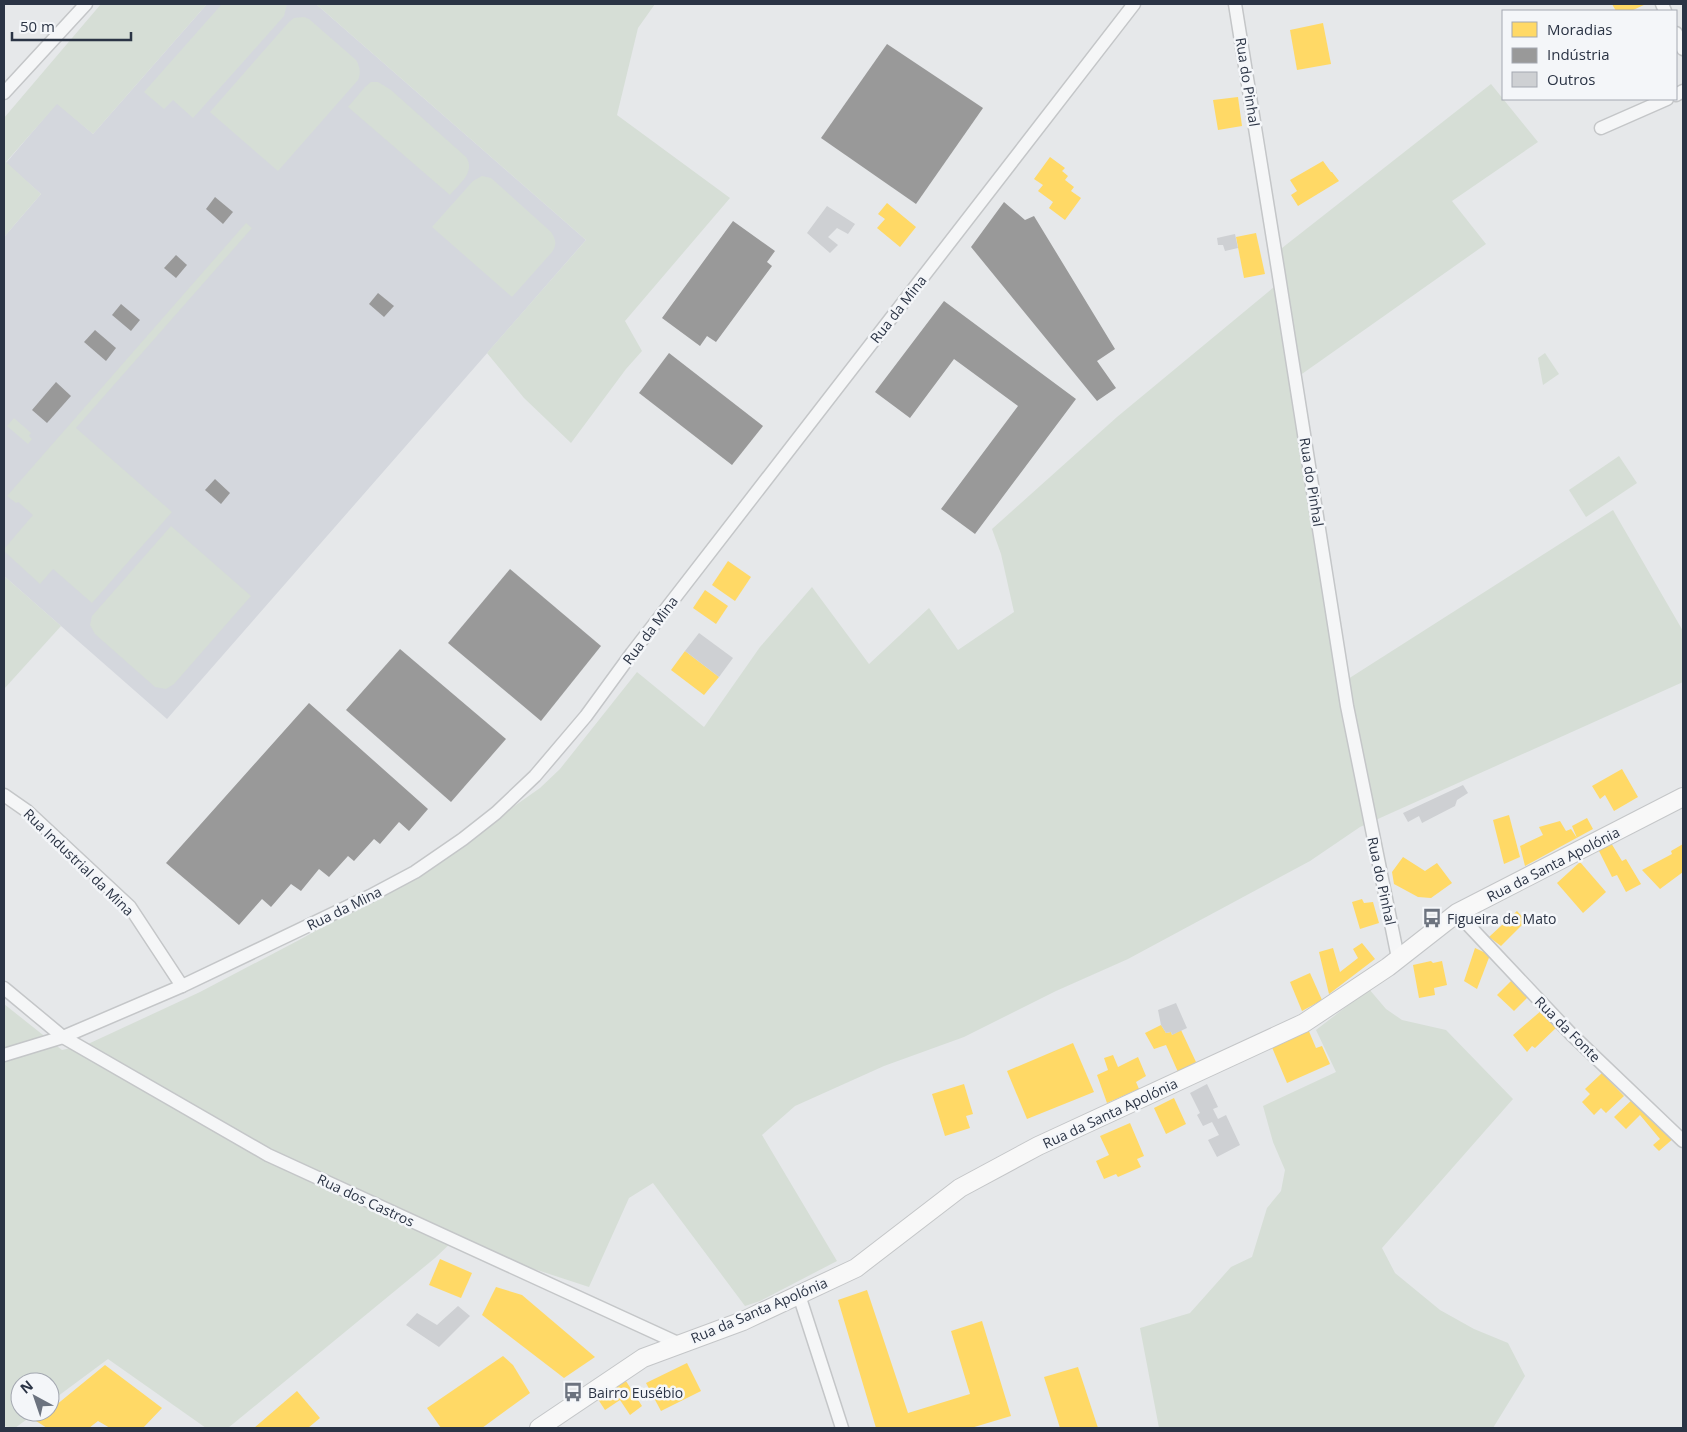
<svg xmlns="http://www.w3.org/2000/svg" width="1687" height="1432" viewBox="0 0 1687 1432" font-family="'Open Sans',sans-serif">
<style>
.built{fill:#d4d7dd}
.green{fill:#d6ded6}
.homes{fill:#ffd966}
.industry{fill:#999}
.building{fill:#ced0d3}
.lines{fill:none;stroke-linecap:round;stroke-linejoin:round}
.street-casing{stroke:#c4c6c8;stroke-width:15}
.secondary-casing{stroke:#c4c6c8;stroke-width:20}
.street{stroke:#f5f6f7;stroke-width:12}
.secondary{stroke:#f8f8f8;stroke-width:18}
.labels{text-anchor:middle;dominant-baseline:central;stroke-width:5;stroke-linejoin:round;paint-order:stroke}
.street-label{font-size:14px;fill:#2b3445;stroke:#f4f6f9}
.poi-label{font-size:14px;fill:#2b3445;stroke:#f4f6f9;text-anchor:start}
</style>
<rect width="100%" height="100%" fill="#e6e8ea"/>
<path class="built" d="M207,4H316L586,240L167,719L4,576V237L41,194L6,163L57,103L93,134Z"/>
<g class="green">
<path d="M101,4H207L93,134L57,104L6,162L41,194L4,237V118Z"/>
<path d="M222,4H287L284,16L193,118L173,100L164,109L144,92Z"/>
<path d="M316,4H655L638,28L617,115L730,198L625,321L642,351L626,369L571,443L524,398L487,353L586,240Z"/>
<path d="M304,17L309,19L356,60C360,67 361,73 358,80L278,171L210,112L289,22L294,18Z"/>
<path d="M371,82H378L391,90L466,157C476,172 459,184 450,195L348,107L365,87Z"/>
<path d="M1491,84L1538,142L1452,201L1486,244L1292,381L1348,679L1613,510L1683,631V682L1360,827L1310,861L1128,959L1056,991L964,1037L884,1066L795,1106L762,1135L837,1261L760,1301L745,1306L653,1183L629,1198L589,1287L485,1253L455,1239L435,1258L228,1428H206L108,1359L50,1402V1382H20V1412H37L15,1428L4,1426V1004L62,1050L88,1044L200,992L301,939L423,870L540,788L560,769L637,672L704,727L760,647L812,587L869,664L929,608L958,650L1014,612L1001,554L992,529L1117,417L1274,287L1282,248Z"/>
<path d="M482,176L491,178L551,232C556,240 557,244 552,252L512,297L432,227L473,181Z"/>
<path d="M246,223L252,228L76,428L172,512L92,603L53,569L40,584L4,551V549L33,515L18,502L16,503L7,496Z"/>
<path d="M1545,353L1559,374L1543,385L1538,358Z"/>
<path d="M14,418L31,433L29,436L32,439L28,444L7,426Z"/>
<path d="M1619,456L1637,483L1586,517L1569,490Z"/>
<path d="M171,526L251,596L174,684L166,689L155,687L95,634L90,625L92,616Z"/>
<path d="M4,576L61,626L4,689Z"/>
<path d="M1369,989L1386,1009L1402,1020L1446,1030L1513,1099L1382,1248L1395,1273L1440,1310L1474,1329L1508,1343L1525,1376L1493,1428H1159L1140,1328L1190,1313L1231,1267L1252,1257L1267,1208L1281,1191L1285,1170L1273,1142L1263,1106L1336,1072L1316,1030Z"/>
</g>
<g class="homes">
<path d="M1612,4H1646L1631,11H1616Z"/>
<path d="M1323,23L1331,64L1297,70L1290,30Z"/>
<path d="M1238,97L1242,126L1218,130L1213,100Z"/>
<path d="M1050,157L1065,168L1062,171L1068,176L1065,180L1074,187L1071,191L1081,198L1065,220L1049,208L1053,202L1038,191L1043,185L1034,179Z"/>
<path d="M1323,161L1331,172H1332L1339,181L1298,206L1291,195L1297,191L1290,180Z"/>
<path d="M887,203L916,227L900,247L877,228L885,219L878,214Z"/>
<path d="M1256,233L1265,274L1244,278L1236,237Z"/>
<path d="M728,561L751,577L735,601L712,585Z"/>
<path d="M705,590L728,606L716,624L693,608Z"/>
<path d="M685,651L719,677L704,695L671,670Z"/>
<path d="M1622,769L1638,797L1614,811L1605,795L1600,799L1592,786Z"/>
<path d="M1509,815L1520,857L1504,864L1493,820Z"/>
<path d="M1587,818L1593,829L1525,866L1520,846L1543,835L1539,827L1560,821L1566,831L1571,829L1577,838L1572,826Z"/>
<path d="M1608,838L1622,861L1626,859L1641,884L1626,892L1617,875L1612,877L1596,845Z"/>
<path d="M1683,844V872L1660,889L1642,870L1672,854L1671,851Z"/>
<path d="M1403,857L1425,871L1437,863L1452,883L1431,898L1418,897L1394,884L1392,872Z"/>
<path d="M1580,862L1606,892L1583,913L1557,883Z"/>
<path d="M1362,899L1364,903L1373,902L1379,923L1360,929L1352,902Z"/>
<path d="M1517,911L1526,921L1501,946L1489,937Z"/>
<path d="M1362,943L1375,959L1329,994L1319,952L1333,948L1340,972L1358,958L1353,949Z"/>
<path d="M1475,948L1490,955L1477,989L1464,981Z"/>
<path d="M1431,961L1433,963L1442,961L1447,985L1434,988L1435,995L1419,998L1413,965Z"/>
<path d="M1310,973L1322,1000L1302,1011L1290,982Z"/>
<path d="M1513,979L1530,995L1514,1011L1497,995Z"/>
<path d="M1542,1010L1558,1026L1535,1048L1532,1046L1527,1052L1513,1035Z"/>
<path d="M1161,1025L1166,1033L1171,1032L1172,1035L1181,1030L1196,1062L1178,1072L1166,1045L1154,1049L1145,1033Z"/>
<path d="M1308,1029L1316,1048L1322,1046L1330,1064L1287,1083L1271,1045Z"/>
<path d="M1073,1043L1094,1092L1027,1119L1007,1071Z"/>
<path d="M1113,1055L1118,1067L1138,1057L1146,1076L1136,1082L1139,1089L1107,1103L1097,1075L1108,1070L1104,1058Z"/>
<path d="M1602,1073L1624,1096L1606,1113L1601,1108L1594,1115L1582,1102L1590,1094L1585,1089Z"/>
<path d="M964,1084L973,1114L966,1116L970,1128L945,1136L932,1094Z"/>
<path d="M1635,1097L1675,1137L1659,1151L1653,1145L1660,1139L1640,1115L1626,1129L1614,1117Z"/>
<path d="M1174,1098L1186,1124L1166,1134L1154,1108Z"/>
<path d="M1130,1123L1144,1156L1137,1159L1141,1167L1118,1177L1116,1174L1104,1179L1096,1161L1109,1155L1100,1136Z"/>
<path d="M440,1259L472,1273L461,1298L429,1285Z"/>
<path d="M496,1287L522,1295L595,1357L564,1378L482,1315Z"/>
<path d="M867,1290L908,1413L970,1394L951,1331L982,1321L1011,1416L971,1428H876L838,1300Z"/>
<path d="M503,1356L513,1365L530,1393L482,1428H441L427,1408Z"/>
<path d="M687,1363L701,1391L661,1411L646,1383Z"/>
<path d="M105,1365L162,1408L143,1428H110L98,1421L89,1428H47L36,1421L50,1412V1410Z"/>
<path d="M1078,1367L1098,1428H1060L1044,1377Z"/>
<path d="M624,1378L642,1406L630,1415L620,1400L605,1410L596,1396Z"/>
<path d="M297,1391L320,1418L308,1428H254Z"/>
</g>
<g class="industry">
<path d="M887,44L983,108L916,204L821,138Z"/>
<path d="M215,197L233,212L223,224L206,209Z"/>
<path d="M1004,202L1025,220L1034,216L1115,349L1097,361L1116,388L1097,401L971,247Z"/>
<path d="M733,221L775,251L767,262L772,266L716,342L707,336L700,346L662,318Z"/>
<path d="M176,255L187,265L176,278L164,268Z"/>
<path d="M378,293L394,306L384,317L369,304Z"/>
<path d="M944,301L1076,399L975,534L941,509L1018,406L954,359L910,418L875,392Z"/>
<path d="M121,304L140,320L131,331L112,315Z"/>
<path d="M95,330L116,348L106,361L84,342Z"/>
<path d="M669,353L763,426L732,465L639,393Z"/>
<path d="M56,382L71,396L47,423L32,410Z"/>
<path d="M215,479L230,493L221,504L205,490Z"/>
<path d="M510,569L601,646L541,721L448,643Z"/>
<path d="M400,649L506,739L451,802L346,710Z"/>
<path d="M309,703L428,809L409,831L399,822L380,844L374,839L354,861L348,856L329,877L319,869L301,891L291,884L271,907L262,899L239,925L166,863Z"/>
</g>
<g class="building">
<path d="M827,206L855,224L848,234L837,228L828,237L838,245L830,253L807,233Z"/>
<path d="M1235,234L1238,248L1225,251L1223,245H1218L1217,238Z"/>
<path d="M699,633L733,658L719,677L685,651Z"/>
<path d="M1463,785L1468,793L1457,800L1455,806L1422,823L1419,816L1408,822L1403,813Z"/>
<path d="M1176,1003L1187,1028L1172,1035L1171,1032L1166,1033L1161,1025L1158,1010Z"/>
<path d="M1207,1084L1218,1107L1213,1109L1218,1119L1226,1115L1240,1145L1217,1157L1208,1140L1219,1135L1212,1122L1203,1126L1197,1115L1200,1113L1190,1093Z"/>
<path d="M458,1306L470,1316L439,1347L406,1325L417,1313L437,1325Z"/>
</g>
<g class="lines">
<defs>
<g id="street">
<path d="M1235,4L1278,270L1347,706L1398,958"/>
<path d="M1662,4L1665,11"/>
<path d="M1676,33L1683,49"/>
<path d="M4,93L86,4"/>
<path d="M1676,95L1683,91"/>
<path d="M1601,128L1667,99"/>
<path d="M4,795L27,811L130,907L182,986"/>
<path d="M1457,913L1572,1035L1683,1141"/>
<path d="M4,988L63,1037L268,1155L680,1344"/>
<path d="M4,1055L63,1037L182,986L370,896L415,872L463,839L496,813L535,776L586,716L632,653L1134,4"/>
<path d="M799,1295L842,1428"/>
</g>
<path id="secondary" d="M539,1428L643,1358L743,1321L856,1268L960,1188L1038,1146L1304,1023L1388,967L1457,913L1683,797"/>
</defs>
<use href="#street" class="street-casing"/>
<use href="#secondary" class="secondary-casing"/>
<use href="#street" class="street"/>
<use href="#secondary" class="secondary"/>
</g>
<defs>
<symbol id="bus-bare" viewBox="-9 -9 18 18"><path d="M-5-6H5V4H4V6H2V4H-2V6H-4V4H-5ZM-3.5-4V0h7V-4ZM-3.5 1.2v1.5H-2V1.2ZM2 1.2v1.5H3.5V1.2Z" fill="#6c737f" stroke="#f4f6f9" stroke-width="2.5" paint-order="stroke"/></symbol>
</defs>
<g fill-rule="evenodd">
<use href="#bus-bare" x="1418" y="904" width="28" height="28"/>
<use href="#bus-bare" x="559" y="1378" width="28" height="28"/>
</g>
<g class="labels">
<g class="street-label">
<text transform="translate(1248 82) rotate(81)">Rua do Pinhal</text>
<text transform="translate(898 309) rotate(-52)">Rua da Mina</text>
<text transform="translate(1312 482) rotate(81)">Rua do Pinhal</text>
<text transform="translate(650 630) rotate(-53)">Rua da Mina</text>
<text transform="translate(79 862) rotate(44)">Rua Industrial da Mina</text>
<text transform="translate(1553 864) rotate(-27)">Rua da Santa Apolónia</text>
<text transform="translate(1382 881) rotate(78)">Rua do Pinhal</text>
<text transform="translate(344 908) rotate(-26)">Rua da Mina</text>
<text transform="translate(1568 1029) rotate(45)">Rua da Fonte</text>
<text transform="translate(1110 1113) rotate(-25)">Rua da Santa Apolónia</text>
<text transform="translate(366 1200) rotate(25)">Rua dos Castros</text>
<text transform="translate(759 1310) rotate(-23)">Rua da Santa Apolónia</text>
</g>
<g class="poi-label">
<text x="1447" y="918">Figueira de Mato</text>
<text x="588" y="1392">Bairro Eusébio</text>
</g>
</g>
<rect width="1687" height="1432" fill="none" stroke="#2b3445" stroke-width="10"/>
<rect x="1502" y="10" width="175" height="90" fill="#f4f6f9" stroke="#a4a8b1"/>
<rect x="1512" y="22" width="25" height="15" fill="#ffd966" stroke="#a4a8b1"/>
<text x="1547" y="35" font-size="15" fill="#2b3445">Moradias</text>
<rect x="1512" y="48" width="25" height="15" fill="#999999" stroke="#a4a8b1"/>
<text x="1547" y="60" font-size="15" fill="#2b3445">Indústria</text>
<rect x="1512" y="72" width="25" height="15" fill="#ced0d3" stroke="#a4a8b1"/>
<text x="1547" y="85" font-size="15" fill="#2b3445">Outros</text>
<g transform="translate(35 1397) rotate(320)"><circle r="24" fill="#f4f6f9" stroke="#a4a8b1"/>
<path d="M0-4L9 19L0 12L-9 19Z" fill="#6c737f"/>
<text y="-8" font-size="14" font-weight="bold" text-anchor="middle" fill="#2b3445">N</text>
</g>
<path d="M12 32v8h119v-8" fill="none" stroke="#2b3445" stroke-width="2.5"/>
<text x="20" y="32" font-size="15" fill="#2b3445" stroke="#f4f6f9" stroke-width="4" paint-order="stroke">50 m</text>
</svg>
